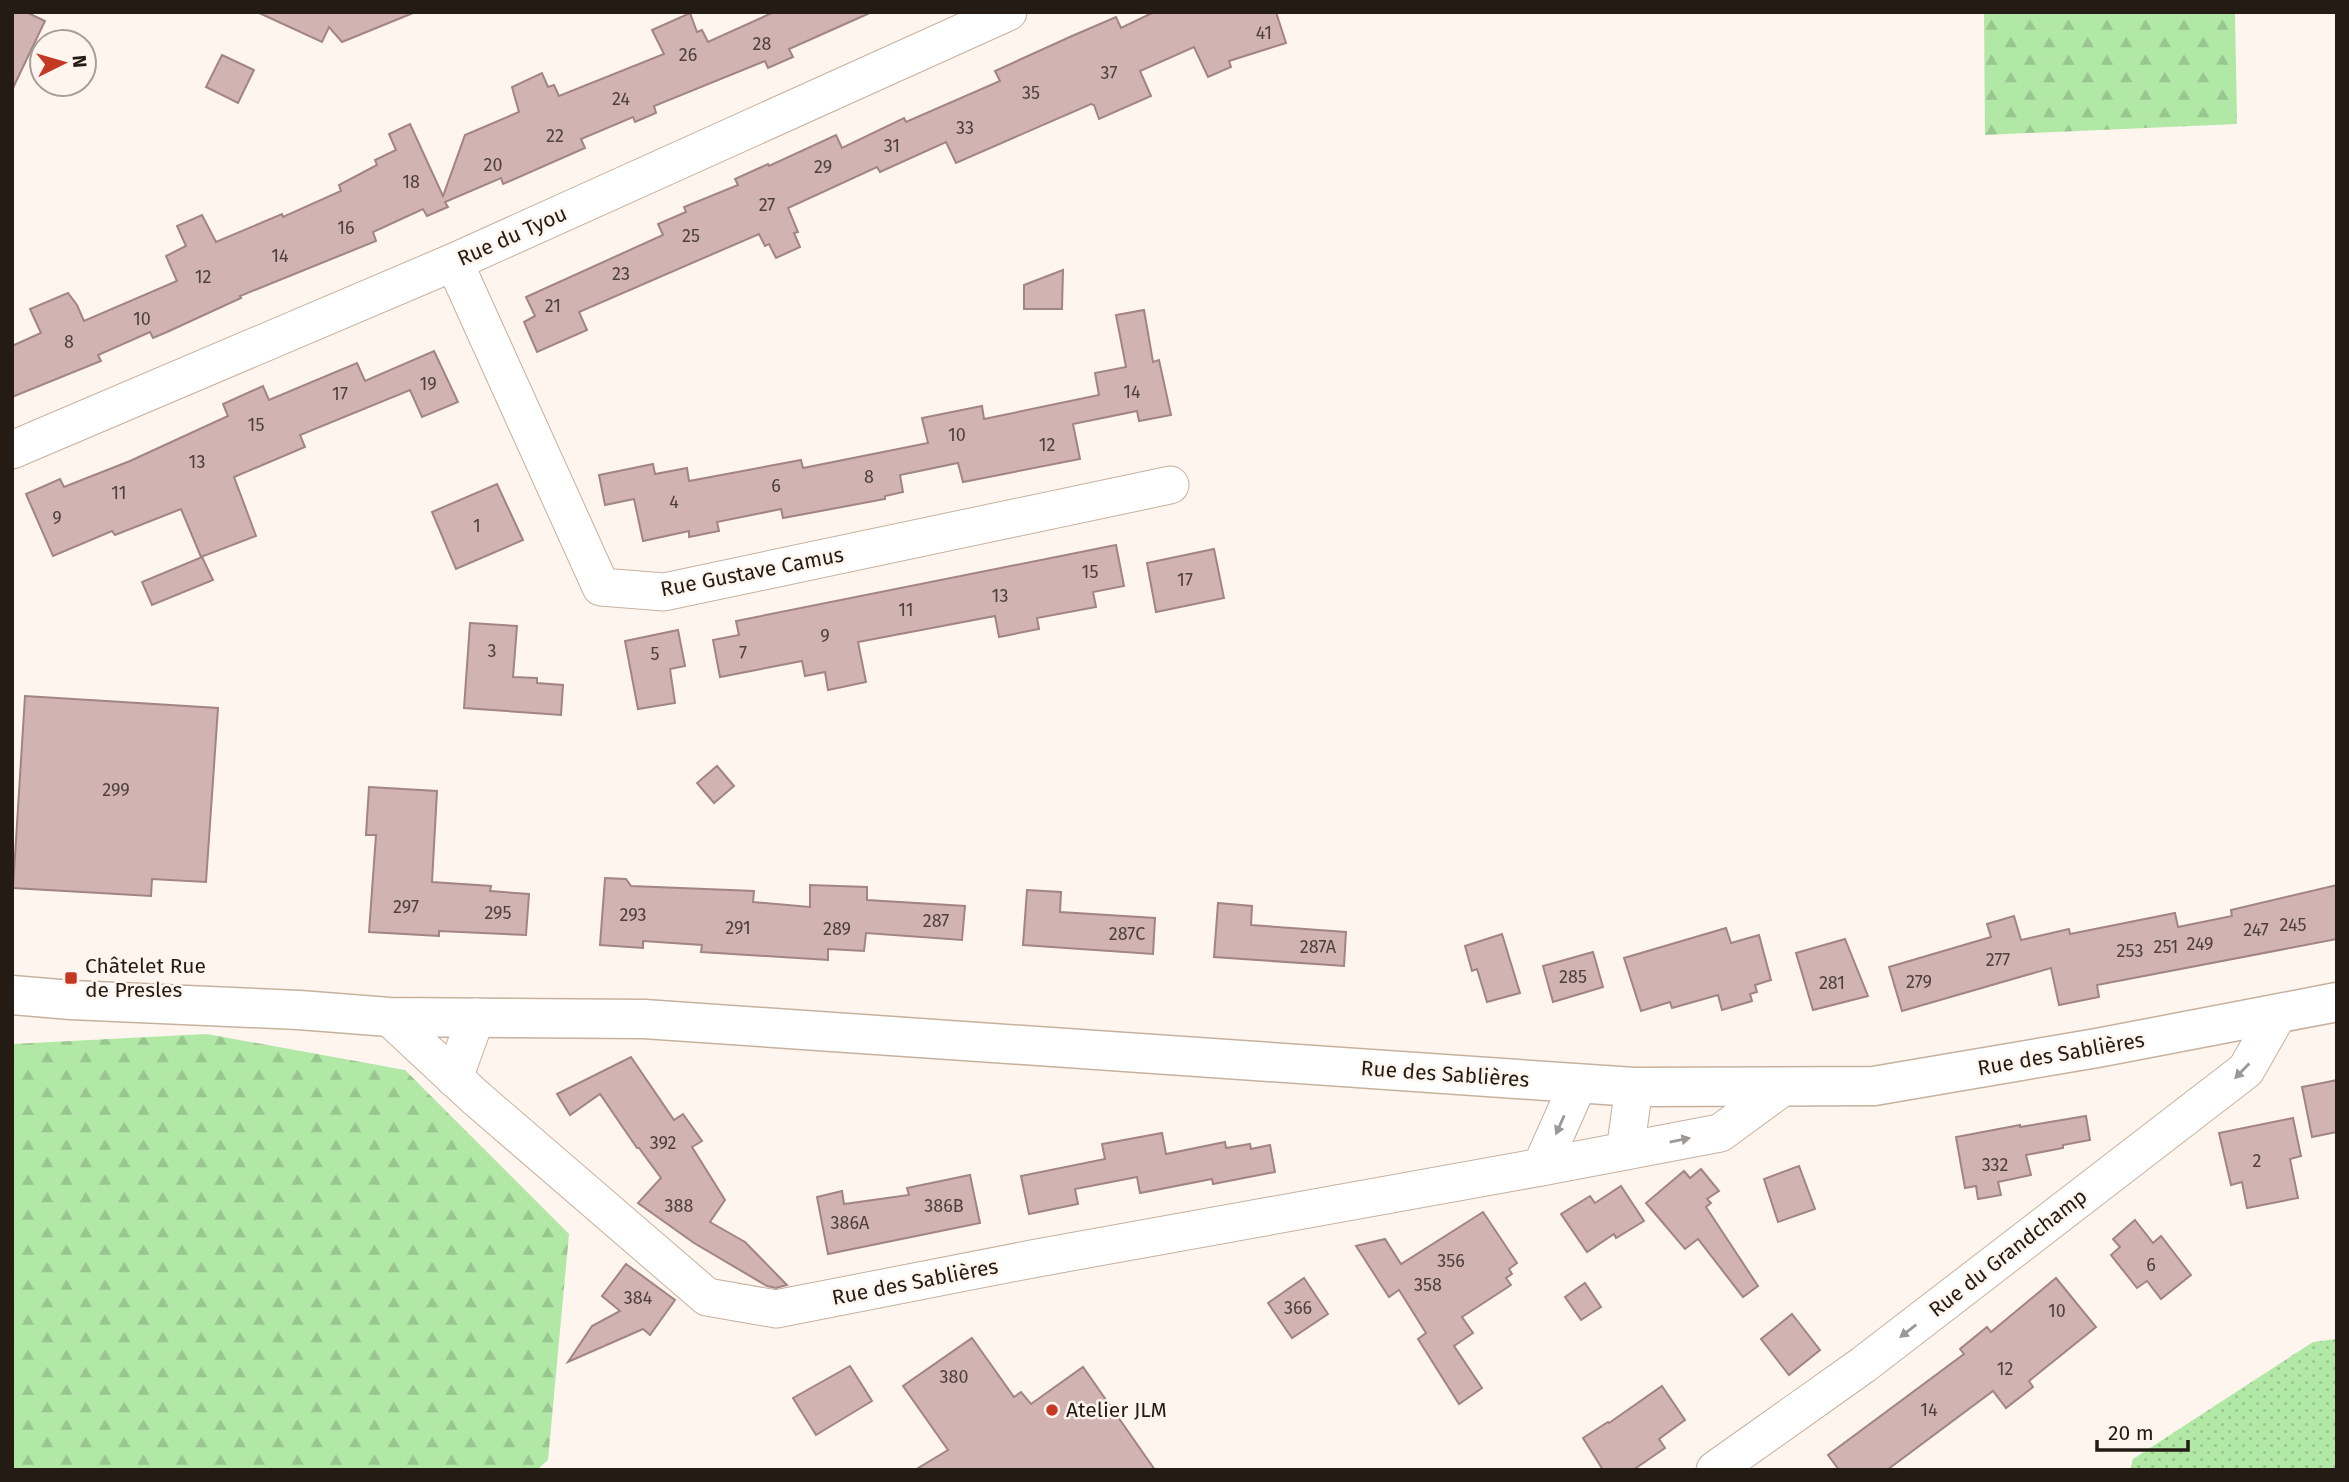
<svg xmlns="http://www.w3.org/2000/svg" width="2349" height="1482" viewBox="0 0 2349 1482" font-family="'Fira Sans',sans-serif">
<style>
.green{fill:url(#green-dots)}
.forest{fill:url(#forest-firs)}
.building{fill:#d1b3b2;stroke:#a18483;stroke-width:2}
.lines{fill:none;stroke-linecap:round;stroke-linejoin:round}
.street-casing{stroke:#c6b19f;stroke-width:39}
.secondary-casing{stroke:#c6b19f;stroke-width:41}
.street{stroke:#fff;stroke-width:37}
.secondary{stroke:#fff;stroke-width:38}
.oneway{fill:#9c9895}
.poi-dot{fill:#c43824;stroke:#fef5ee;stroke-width:2.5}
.labels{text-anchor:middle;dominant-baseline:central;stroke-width:5;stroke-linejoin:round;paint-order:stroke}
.number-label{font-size:18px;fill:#4e413c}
.street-label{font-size:21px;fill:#231b14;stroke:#fef5ee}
.poi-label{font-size:21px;fill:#231b14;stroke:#fef5ee;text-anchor:start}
</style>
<defs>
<pattern id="green-dots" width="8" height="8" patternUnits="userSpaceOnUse" patternTransform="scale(1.75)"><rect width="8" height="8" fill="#b1e8a6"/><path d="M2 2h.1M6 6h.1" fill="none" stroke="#98c68e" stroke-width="1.8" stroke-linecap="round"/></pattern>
<pattern id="forest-firs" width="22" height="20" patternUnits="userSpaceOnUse" patternTransform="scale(1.75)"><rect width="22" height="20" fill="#b1e8a6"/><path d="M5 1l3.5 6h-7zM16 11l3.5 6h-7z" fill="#98c68e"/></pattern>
</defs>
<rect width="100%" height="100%" fill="#fef5ee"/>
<path class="green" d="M2337,1339V1470H2130L2133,1459L2313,1342Z"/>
<g class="forest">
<path d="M1984,12H2235L2237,124L1985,135Z"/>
<path d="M207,1034L405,1070L569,1234L548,1460L537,1470H12V1044Z"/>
</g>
<g class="building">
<path d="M12,12H26L45,21L12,90Z"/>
<path d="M257,12H413V13L342,42L329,27L322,42Z"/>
<path d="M774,12H872L789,49L793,57L768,68L765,61L654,106L656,113L635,122L633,117L581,139L585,148L503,184L501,178L445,202L448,207L427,216L423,209L373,232L376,241L240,296L241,298L167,332L153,338L150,332L98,355L101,361L12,397V346L41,333L30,309L68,293L77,305L84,321L177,281L166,256L186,246L177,226L202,215L216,242L282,214L283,217L341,191L339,185L377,165L375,160L396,150L389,134L410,124L443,196L465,135L519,112L512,87L542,73L548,87L554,85L559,96L664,54L652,30L690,13L697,32L702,30L708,42Z"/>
<path d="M1154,12H1276L1286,43L1229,61L1231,67L1208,77L1194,47L1140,71L1151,96L1099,119L1094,105L1091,104L956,163L946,142L880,172L877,167L788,208L798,232L794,233L800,247L776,258L769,244L765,246L759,234L579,312L587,330L537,352L524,322L535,316L526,297L663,235L658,224L686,212L684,207L738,185L735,179L768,164L769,166L836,135L842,148L904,118L906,122L1000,81L995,71L1072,36L1116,17L1121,28Z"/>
<path d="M222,55L254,70L238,103L206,87Z"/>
<path d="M1063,270L1062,309H1024V285Z"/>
<path d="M1144,310L1153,362L1159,360L1171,415L1139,421L1137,411L1073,424L1080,459L963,482L958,463L900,475L903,492L885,496V499L783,518L781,509L717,522L719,531L689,537V531L643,541L634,499L605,505L599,475L653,464L655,474L687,468L689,481L801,460L803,468L928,443L922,418L982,406L984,419L1099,395L1095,373L1126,367L1116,315Z"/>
<path d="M434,351L458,402L422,417L410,390L300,435L305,447L234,477L256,536L201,557L181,509L115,535L112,531L53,556L26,494L60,479L64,487L130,461L228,416L223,404L263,386L269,400L357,363L365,381Z"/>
<path d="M497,484L523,540L456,569L432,512Z"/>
<path d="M1116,545L1124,586L1093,592L1096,607L1037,618L1039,629L999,637L995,616L858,642L866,682L828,690L825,672L805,676L802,661L720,677L713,640L739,635L736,621Z"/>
<path d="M1214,549L1224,598L1156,612L1147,563Z"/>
<path d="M202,557L213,580L152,605L142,582Z"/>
<path d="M470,623L517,626L513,677L537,678V683L563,685L561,715L464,708Z"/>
<path d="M678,630L685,666L670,669L675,703L638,709L625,641Z"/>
<path d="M25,696L218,708L206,882L152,879L151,896L13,888Z"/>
<path d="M717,766L734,786L714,803L697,783Z"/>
<path d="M369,787L437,791L432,882L491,886L490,891L529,894L526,935L439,931V936L369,932L376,835H366Z"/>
<path d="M605,878L626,879L631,886L754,891L753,902L810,907V885L867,887V900L965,906L962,940L866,933L864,951L828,949V960L701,952L702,945L643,941V948L600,945Z"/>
<path d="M2337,885V939L2097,985L2099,997L2059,1005L2051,968L1902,1011L1889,967L1991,937L1987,924L2014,916L2021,940L2069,929L2070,934L2175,913L2178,927L2232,916L2231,910Z"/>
<path d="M1027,890L1061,892L1060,912L1155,918L1153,954L1023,945Z"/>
<path d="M1218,903L1252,906L1251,925L1346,932L1344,966L1214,957Z"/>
<path d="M1726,928L1731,943L1759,935L1771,980L1755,985L1757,992L1750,994L1752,1001L1722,1010L1718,995L1672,1008L1670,1002L1641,1011L1624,958Z"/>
<path d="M1502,934L1520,993L1487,1002L1477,969L1472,971L1465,946Z"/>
<path d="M1845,939L1868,996L1813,1010L1796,953Z"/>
<path d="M1593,952L1603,987L1553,1002L1543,966Z"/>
<path d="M631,1057L674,1120L683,1114L702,1141L692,1147L725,1200L710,1222L745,1242L787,1285L776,1288L767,1286L694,1243L638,1203L661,1178L639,1148H637L600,1094L570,1115L557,1094Z"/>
<path d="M2337,1080V1132L2312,1137L2302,1087Z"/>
<path d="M2086,1116L2090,1140L2063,1145V1148L2026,1155L2031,1175L1998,1182L2001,1195L1978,1199L1976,1186L1965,1188L1956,1137L2020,1125V1127Z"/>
<path d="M2293,1118L2301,1156L2290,1159L2298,1198L2247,1208L2242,1182L2231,1185L2219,1133Z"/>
<path d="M1162,1133L1166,1154L1225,1142L1226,1148L1250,1144L1251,1149L1270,1145L1275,1172L1213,1184L1212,1179L1140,1193L1137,1177L1075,1189L1078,1204L1029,1214L1021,1176L1105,1159L1102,1144Z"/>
<path d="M1799,1166L1815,1209L1778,1222L1764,1179Z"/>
<path d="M1701,1169L1719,1191L1707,1199L1711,1203L1706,1207L1758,1286L1743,1297L1698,1239L1685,1249L1646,1203L1684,1171L1690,1178Z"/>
<path d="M970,1175L980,1223L828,1254L817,1197L842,1191L844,1204L909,1195L907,1188Z"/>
<path d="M1621,1186L1644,1221L1616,1238L1614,1234L1587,1252L1561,1214L1590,1196L1595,1203Z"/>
<path d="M1483,1212L1517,1263L1509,1269L1512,1274L1506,1278L1511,1285L1462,1317L1473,1333L1454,1346L1482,1388L1459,1404L1418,1339L1426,1333L1399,1290L1389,1297L1356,1246L1385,1239L1401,1264Z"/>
<path d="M2135,1220L2153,1243L2161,1236L2191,1275L2161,1299L2147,1281L2137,1288L2111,1255L2120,1247L2113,1239Z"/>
<path d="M626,1264L675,1300L650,1335L643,1329L568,1362L592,1326L620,1311L602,1296Z"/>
<path d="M1304,1278L1328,1314L1292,1338L1268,1303Z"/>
<path d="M2056,1278L2096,1327L2029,1381L2033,1387L2006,1408L1993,1391L1887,1470H1839L1828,1455L1964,1354L1960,1349L1987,1327L1991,1332Z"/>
<path d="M1585,1283L1601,1307L1581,1320L1565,1297Z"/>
<path d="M1792,1314L1820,1350L1789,1375L1761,1339Z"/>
<path d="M972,1338L1014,1397L1021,1392L1031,1404L1083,1367L1155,1470H915L948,1450L903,1386Z"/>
<path d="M850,1366L872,1401L816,1435L793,1398Z"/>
<path d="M1662,1386L1685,1420L1659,1439L1665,1448L1633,1470H1603L1583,1438L1608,1422L1609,1423Z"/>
</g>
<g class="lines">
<defs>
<g id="street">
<path d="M454,262L601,587L664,592L1170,485"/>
<path d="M12,450L454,262L1008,12"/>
<path d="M389,1017L475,1097L707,1297L776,1309L1032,1259L1541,1167L1720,1133L1783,1087"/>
<path d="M454,1078L476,1017"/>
<path d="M1625,1151L1634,1087"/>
<path d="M1541,1167L1578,1084"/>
<path d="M1715,1470L1863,1365L2246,1070L2278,1014"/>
</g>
<path id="secondary" d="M12,995L71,1000L299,1010L389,1017L644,1019L1634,1087L1874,1086L2097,1048L2337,1002"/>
</defs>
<use href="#street" class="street-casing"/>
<use href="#secondary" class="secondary-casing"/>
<use href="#street" class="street"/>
<use href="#secondary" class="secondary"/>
</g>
<defs><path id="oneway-solid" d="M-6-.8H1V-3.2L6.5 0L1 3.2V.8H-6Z" transform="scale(1.75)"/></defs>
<g class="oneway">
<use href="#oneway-solid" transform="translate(2242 1071) rotate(134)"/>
<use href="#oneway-solid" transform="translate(1560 1125) rotate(114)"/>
<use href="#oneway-solid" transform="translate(1680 1140) rotate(-11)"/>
<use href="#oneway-solid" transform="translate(1908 1331) rotate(142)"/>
</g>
<g class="poi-dot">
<rect x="64" y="971" width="14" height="14" rx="3.5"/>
<circle cx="1052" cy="1410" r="7"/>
</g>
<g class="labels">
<g class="number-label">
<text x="1264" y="33">41</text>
<text x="762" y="44">28</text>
<text x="688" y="55">26</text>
<text x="1109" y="73">37</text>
<text x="1031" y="93">35</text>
<text x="621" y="99">24</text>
<text x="965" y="128">33</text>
<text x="555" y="136">22</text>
<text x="892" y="146">31</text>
<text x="493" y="165">20</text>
<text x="823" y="167">29</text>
<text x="411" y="182">18</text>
<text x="767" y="205">27</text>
<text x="346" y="228">16</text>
<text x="691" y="236">25</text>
<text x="280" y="256">14</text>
<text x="621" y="274">23</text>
<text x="203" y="277">12</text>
<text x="553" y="306">21</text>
<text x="142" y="319">10</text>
<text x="69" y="342">8</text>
<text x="428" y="384">19</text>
<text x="1132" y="392">14</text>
<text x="340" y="394">17</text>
<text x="256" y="425">15</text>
<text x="957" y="435">10</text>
<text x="1047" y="445">12</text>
<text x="197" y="462">13</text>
<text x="869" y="477">8</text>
<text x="776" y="486">6</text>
<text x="119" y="493">11</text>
<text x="674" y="502">4</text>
<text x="57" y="518">9</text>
<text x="477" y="526">1</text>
<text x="1090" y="572">15</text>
<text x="1185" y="580">17</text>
<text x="1000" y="596">13</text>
<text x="906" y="610">11</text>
<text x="825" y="636">9</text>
<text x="492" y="651">3</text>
<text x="743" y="653">7</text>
<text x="655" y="654">5</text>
<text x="116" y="790">299</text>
<text x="406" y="907">297</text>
<text x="498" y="913">295</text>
<text x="633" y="915">293</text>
<text x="936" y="921">287</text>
<text x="2293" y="925">245</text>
<text x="738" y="928">291</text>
<text x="837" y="929">289</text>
<text x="2256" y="930">247</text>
<text x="1127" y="934">287C</text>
<text x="2200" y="944">249</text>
<text x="1318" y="947">287A</text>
<text x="2166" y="947">251</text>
<text x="2130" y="951">253</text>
<text x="1998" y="960">277</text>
<text x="1573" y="977">285</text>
<text x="1919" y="982">279</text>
<text x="1832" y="983">281</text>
<text x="663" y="1143">392</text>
<text x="2257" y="1161">2</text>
<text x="1995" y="1165">332</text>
<text x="679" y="1206">388</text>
<text x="944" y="1206">386B</text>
<text x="850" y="1223">386A</text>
<text x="1451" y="1261">356</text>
<text x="2151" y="1265">6</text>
<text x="1428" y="1285">358</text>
<text x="638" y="1298">384</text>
<text x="1298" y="1308">366</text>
<text x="2057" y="1311">10</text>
<text x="2005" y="1369">12</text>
<text x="954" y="1377">380</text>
<text x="1929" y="1410">14</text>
</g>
<g class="street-label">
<text transform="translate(512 236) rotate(-24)">Rue du Tyou</text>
<text transform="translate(752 572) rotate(-11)">Rue Gustave Camus</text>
<text transform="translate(2061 1054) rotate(-10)">Rue des Sablières</text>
<text transform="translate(1445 1074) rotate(4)">Rue des Sablières</text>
<text transform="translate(2008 1253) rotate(-38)">Rue du Grandchamp</text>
<text transform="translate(915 1282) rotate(-11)">Rue des Sablières</text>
</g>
<g class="poi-label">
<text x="85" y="966">Châtelet Rue<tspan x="85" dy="24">de Presles</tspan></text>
<text x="1066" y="1410">Atelier JLM</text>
</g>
</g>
<rect width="2349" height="1482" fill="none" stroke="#231b14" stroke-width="28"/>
<g transform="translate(63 63) rotate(85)"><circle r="33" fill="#fef5ee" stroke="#a69e97" stroke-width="2"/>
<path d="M0-5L12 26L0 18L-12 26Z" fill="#c43824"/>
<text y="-10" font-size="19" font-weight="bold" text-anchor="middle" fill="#231b14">N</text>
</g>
<path d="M2097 1440v10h91v-10" fill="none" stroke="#231b14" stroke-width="3.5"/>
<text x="2108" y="1440" font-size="21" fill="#231b14" stroke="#fef5ee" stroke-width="5" paint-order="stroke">20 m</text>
</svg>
